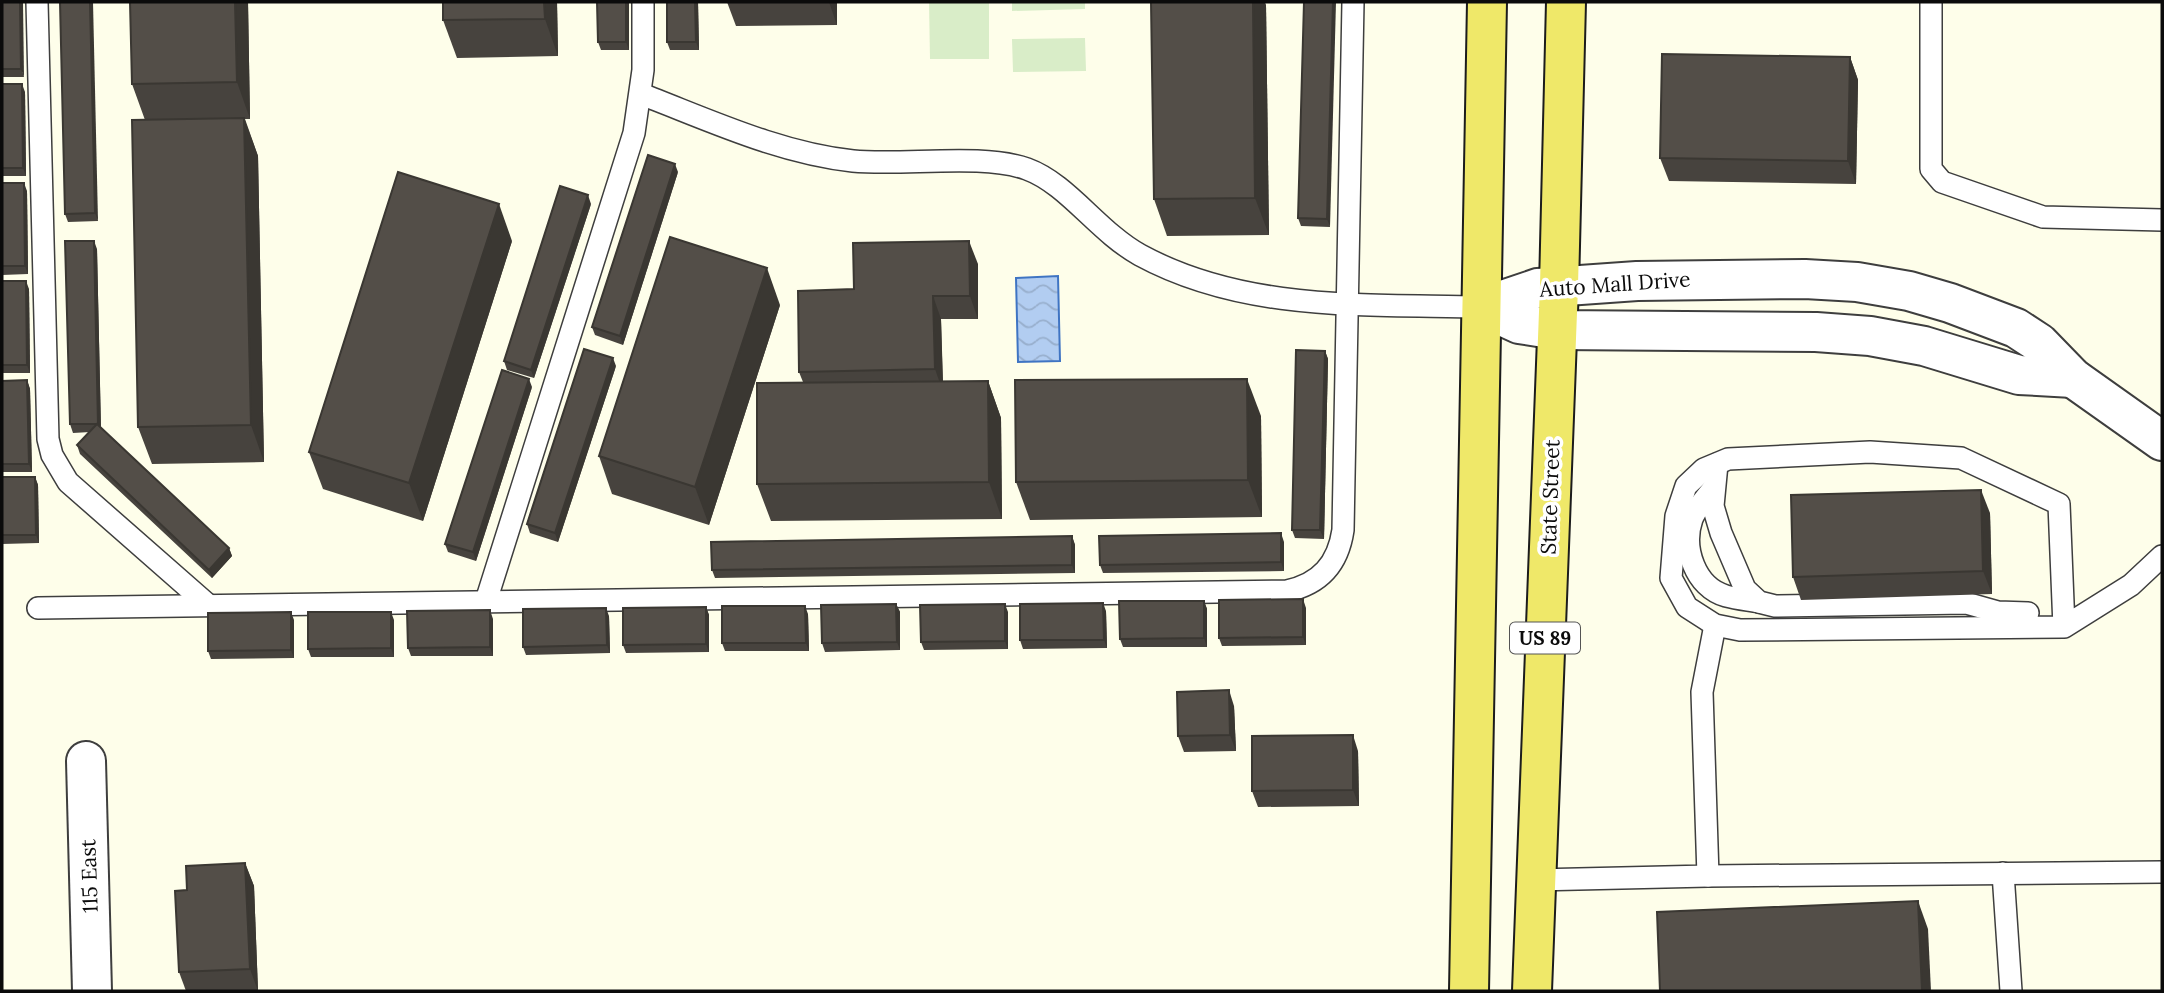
<svg xmlns="http://www.w3.org/2000/svg" width="2164" height="993" viewBox="0 0 2164 993" font-family="Lora,serif">
<style>
.pitch{fill:#d9edc8}
.water{fill:url(#water-waves);stroke:#3f74c3;stroke-width:2}
.lines{fill:none;stroke-linecap:round;stroke-linejoin:round}
.service-casing{stroke:#3e3e3e;stroke-width:24}
.minor-casing{stroke:#3e3e3e;stroke-width:42}
.tertiary-casing{stroke:#3e3e3e;stroke-width:42}
.primary-casing{stroke:#1c1c1c;stroke-width:42}
.service{stroke:#fff;stroke-width:21}
.minor{stroke:#fff;stroke-width:38}
.tertiary{stroke:#fff;stroke-width:38}
.primary{stroke:#efe869;stroke-width:38}
.wall{fill:#47433e}
.shaded-wall{fill:#3a3732}
.building{fill:#534e48;stroke:#3a3732;stroke-width:2}
.labels{text-anchor:middle;dominant-baseline:central;stroke-width:7;stroke-linejoin:round;paint-order:stroke}
.shield{fill:#fff;stroke:#545454;stroke-width:2}
.shield-label{font-size:19px;font-weight:bold;fill:#0b0b0b}
.street-label{font-size:21px;fill:#0b0b0b;stroke:#fff}
</style>
<defs>
<pattern id="water-waves" width="16" height="10" patternUnits="userSpaceOnUse" patternTransform="scale(1.75)"><rect width="16" height="10" fill="#b2cdf1"/><path d="M0 5q4-4 8 0t8 0" fill="none" stroke="#98afcd"/></pattern>
</defs>
<rect width="100%" height="100%" fill="#fefeea"/>
<g class="pitch">
<path d="M929,2H989V59H930Z"/>
<path d="M1012,2H1085V9L1012,11Z"/>
<path d="M1085,38L1086,71L1013,72L1012,39Z"/>
</g>
<path class="water" d="M1058,276L1060,361L1018,362L1016,278Z"/>
<g class="lines">
<defs>
<g id="service">
<path d="M37,2L48,439L52,455L68,482L207,604"/>
<path d="M1931,2V169L1942,182L2043,217L2162,220"/>
<path d="M641,94C709,120 779,153 853,161C903,166 982,153 1027,169C1068,184 1097,231 1140,255C1245,312 1366,304 1482,307"/>
<path d="M1717,464L1713,506L1721,533L1745,589L1759,602L1775,606L1966,603L1998,612L2028,613"/>
<path d="M1714,487C1708,496 1696,508 1692,519C1682,548 1695,587 1726,596C1737,599 1748,600 1759,602"/>
<path d="M486,601L634,133L643,70V2"/>
<path d="M38,608L1287,591C1320,584 1338,564 1343,530L1353,2"/>
<path d="M2064,627L2059,504L1961,458L1870,452L1728,459L1704,469L1686,486L1676,516L1671,578L1687,607L1715,625L1740,630L2064,627L2131,585L2162,556"/>
<path d="M2003,873L2011,991"/>
<path d="M1708,876L2162,872"/>
<path d="M1535,880L1708,876L1702,692L1715,625"/>
</g>
<path id="minor" d="M86,761L92,991"/>
<g id="tertiary">
<path d="M1482,307L1538,288L1637,281L1805,279L1857,282L1909,291L1950,303L2016,328L2039,343L2073,378L2162,441"/>
<path d="M1482,307L1519,324L1557,330L1816,332L1870,336L1924,346L2019,375L2073,378"/>
</g>
<g id="primary">
<path d="M1469,991L1487,2"/>
<path d="M1532,991L1559,286L1566,2"/>
</g>
</defs>
<use href="#service" class="service-casing"/>
<use href="#minor" class="minor-casing"/>
<use href="#tertiary" class="tertiary-casing"/>
<use href="#primary" class="primary-casing"/>
<use href="#service" class="service"/>
<use href="#minor" class="minor"/>
<use href="#tertiary" class="tertiary"/>
<use href="#primary" class="primary"/>
</g>
<g class="wall">
<path d="M2,2L24,77H2Z"/>
<path d="M60,2L98,221L68,222L65,214Z"/>
<path d="M130,2H248L250,119H245L258,156L264,462L152,464L138,427L145,120L132,84Z"/>
<path d="M557,2L558,56L457,58L443,20Z"/>
<path d="M597,2H629V50H601L598,42Z"/>
<path d="M667,2H698L699,50H670L667,42Z"/>
<path d="M727,2H837V25L736,26Z"/>
<path d="M1304,2L1330,227L1301,226L1298,218Z"/>
<path d="M1266,5L1269,235L1167,236L1154,199Z"/>
<path d="M1850,57L1858,80L1856,184L1669,181L1660,158Z"/>
<path d="M2,84L25,92L26,176H2Z"/>
<path d="M678,172L623,345L595,335L592,327Z"/>
<path d="M2,183L27,191L28,274L2,275Z"/>
<path d="M591,204L534,378L507,370L504,361Z"/>
<path d="M512,241L423,521L323,489L309,452Z"/>
<path d="M97,249L101,428L229,548L232,556L212,578L80,454L77,445L90,432L73,433L70,424Z"/>
<path d="M978,264V319H941L943,381H988L1001,418L1002,519L771,521L757,484L803,382L799,372L854,289Z"/>
<path d="M2,281L29,289L30,373H2Z"/>
<path d="M780,305L709,525L612,494L599,456Z"/>
<path d="M1325,351L1328,359L1324,539L1295,538L1292,530Z"/>
<path d="M616,366L558,542L530,533L527,524Z"/>
<path d="M27,380L30,389L32,472H2V381Z"/>
<path d="M532,387L476,561L448,552L445,544Z"/>
<path d="M1261,416L1262,517L1030,520L1016,482Z"/>
<path d="M2,477H35L38,485L39,543L2,544Z"/>
<path d="M1990,513L1992,594L1801,600L1793,577Z"/>
<path d="M1072,536L1075,545V573L715,578L712,570Z"/>
<path d="M1284,542V571L1103,573L1100,565Z"/>
<path d="M1204,601L1207,609V647H1123L1120,639Z"/>
<path d="M896,604L900,612V650L825,652L822,643Z"/>
<path d="M706,607L709,615V652L626,653L623,645Z"/>
<path d="M1306,608V645L1222,646L1219,638Z"/>
<path d="M1106,611L1107,648L1023,649L1020,640Z"/>
<path d="M1008,612V649L924,650L921,642Z"/>
<path d="M808,614L809,651H725L722,643Z"/>
<path d="M609,616L610,653L526,655L523,647Z"/>
<path d="M493,619V656H411L408,648Z"/>
<path d="M294,620V658L211,659L208,651Z"/>
<path d="M394,620V657H311L308,649Z"/>
<path d="M1234,706L1236,751L1184,752L1178,736Z"/>
<path d="M1358,751L1359,806L1258,807L1252,791Z"/>
<path d="M245,863L254,886L258,991H186L179,972L187,890Z"/>
</g>
<g class="shaded-wall">
<path d="M20,2H23L24,77L21,69Z"/>
<path d="M90,2H93L98,221L95,213Z"/>
<path d="M235,2H248L250,119L237,82Z"/>
<path d="M544,2H557L558,56L545,19Z"/>
<path d="M626,2H629V50L626,42Z"/>
<path d="M695,2H698L699,50L696,42Z"/>
<path d="M829,2H837V25Z"/>
<path d="M1253,2H1265L1266,5L1269,235L1255,198Z"/>
<path d="M1333,2H1336L1330,227L1327,219Z"/>
<path d="M1850,57L1858,80L1856,184L1848,161Z"/>
<path d="M22,84L25,92L26,176L23,168Z"/>
<path d="M244,118L258,156L264,462L251,425Z"/>
<path d="M675,164L678,172L623,345L620,336Z"/>
<path d="M24,183L27,191L28,274L25,266Z"/>
<path d="M588,195L591,204L534,378L531,370Z"/>
<path d="M499,204L512,241L423,521L409,483Z"/>
<path d="M94,241L97,249L101,432L98,424Z"/>
<path d="M969,241L978,264V319L970,296Z"/>
<path d="M767,268L780,305L709,525L695,487Z"/>
<path d="M26,281L29,289L30,373L27,365Z"/>
<path d="M933,296L941,319L943,392L935,369Z"/>
<path d="M1325,351L1328,359L1324,539L1320,530Z"/>
<path d="M613,358L616,366L558,542L555,533Z"/>
<path d="M529,379L532,387L476,561L473,552Z"/>
<path d="M1247,379L1261,416L1262,517L1248,480Z"/>
<path d="M27,380L30,389L32,472L29,464Z"/>
<path d="M988,381L1001,418L1002,519L989,482Z"/>
<path d="M35,477L38,485L39,543L36,535Z"/>
<path d="M1981,490L1990,513L1992,594L1983,571Z"/>
<path d="M1281,533L1284,542V571L1281,562Z"/>
<path d="M1072,536L1075,545V573L1072,565Z"/>
<path d="M229,548L232,556L212,578L209,570Z"/>
<path d="M1303,599L1306,608V645L1303,637Z"/>
<path d="M1204,601L1207,609V647L1204,638Z"/>
<path d="M1103,603L1106,611L1107,648L1104,640Z"/>
<path d="M896,604L900,612V650L897,642Z"/>
<path d="M1005,604L1008,612V649L1005,641Z"/>
<path d="M805,606L808,614L809,651L806,643Z"/>
<path d="M706,607L709,615V652L706,644Z"/>
<path d="M606,608L609,616L610,653L607,645Z"/>
<path d="M490,610L493,619V656L490,647Z"/>
<path d="M291,612L294,620V658L291,650Z"/>
<path d="M391,612L394,620V657L391,648Z"/>
<path d="M1229,690L1234,706L1236,751L1230,735Z"/>
<path d="M1353,735L1358,751L1359,806L1353,790Z"/>
<path d="M245,863L254,886L258,991L250,969Z"/>
<path d="M1918,901L1928,929L1931,991H1922Z"/>
</g>
<g class="building">
<path d="M2,2H20L21,69H2Z"/>
<path d="M60,2H90L95,213L65,214Z"/>
<path d="M130,2H235L237,82L132,84Z"/>
<path d="M443,2H544L545,19L443,20Z"/>
<path d="M597,2H626V42H598Z"/>
<path d="M667,2H695L696,42H667Z"/>
<path d="M1151,2H1253L1255,198L1154,199Z"/>
<path d="M1304,2H1333L1327,219L1298,218Z"/>
<path d="M1662,54L1850,57L1848,161L1660,158Z"/>
<path d="M2,84H22L23,168H2Z"/>
<path d="M244,118L251,425L138,427L132,120Z"/>
<path d="M648,155L675,164L620,336L592,327Z"/>
<path d="M398,172L499,204L409,483L309,452Z"/>
<path d="M2,183H24L25,266H2Z"/>
<path d="M560,186L588,195L531,370L504,361Z"/>
<path d="M670,237L767,268L695,487L599,456Z"/>
<path d="M65,241H94L98,424H70Z"/>
<path d="M969,241L970,296H933L935,369L799,372L798,291L854,289L853,243Z"/>
<path d="M2,281H26L27,365H2Z"/>
<path d="M584,349L613,358L555,533L527,524Z"/>
<path d="M1296,350L1325,351L1320,530H1292Z"/>
<path d="M502,370L529,379L473,552L445,544Z"/>
<path d="M1247,379L1248,480L1016,482L1015,380Z"/>
<path d="M27,380L29,464H2V381Z"/>
<path d="M988,381L989,482L757,484V383Z"/>
<path d="M97,424L229,548L209,570L77,445Z"/>
<path d="M2,477H35L36,535H2Z"/>
<path d="M1981,490L1983,571L1793,577L1791,495Z"/>
<path d="M1281,533V562L1100,565L1099,536Z"/>
<path d="M1072,536V565L712,570L711,542Z"/>
<path d="M1303,599V637L1219,638V600Z"/>
<path d="M1119,601H1204V638L1120,639Z"/>
<path d="M1103,603L1104,640H1020V604Z"/>
<path d="M896,604L897,642L822,643L821,605Z"/>
<path d="M1005,604V641L921,642L920,605Z"/>
<path d="M722,606H805L806,643H722Z"/>
<path d="M706,607V644L623,645V608Z"/>
<path d="M606,608L607,645L523,647V609Z"/>
<path d="M490,610V647L408,648L407,611Z"/>
<path d="M291,612V650L208,651V613Z"/>
<path d="M308,612H391V648L308,649Z"/>
<path d="M1229,690L1230,735L1178,736L1177,692Z"/>
<path d="M1353,735V790L1252,791V736Z"/>
<path d="M245,863L250,969L179,972L175,891L187,890L186,866Z"/>
<path d="M1918,901L1922,991H1660L1657,912Z"/>
</g>
<g class="labels">
<rect class="shield" x="1510" y="622.5" width="70" height="31" rx="5"/>
<g class="shield-label">
<text x="1545" y="638">US 89</text>
</g>
<g class="street-label">
<text transform="translate(1615 284) rotate(-4)">Auto Mall Drive</text>
<text transform="translate(1550 497) rotate(-88)">State Street</text>
<text transform="translate(89 876) rotate(-92)">115 East</text>
</g>
</g>
<rect width="2164" height="993" fill="none" stroke="#0b0b0b" stroke-width="7"/>
</svg>
